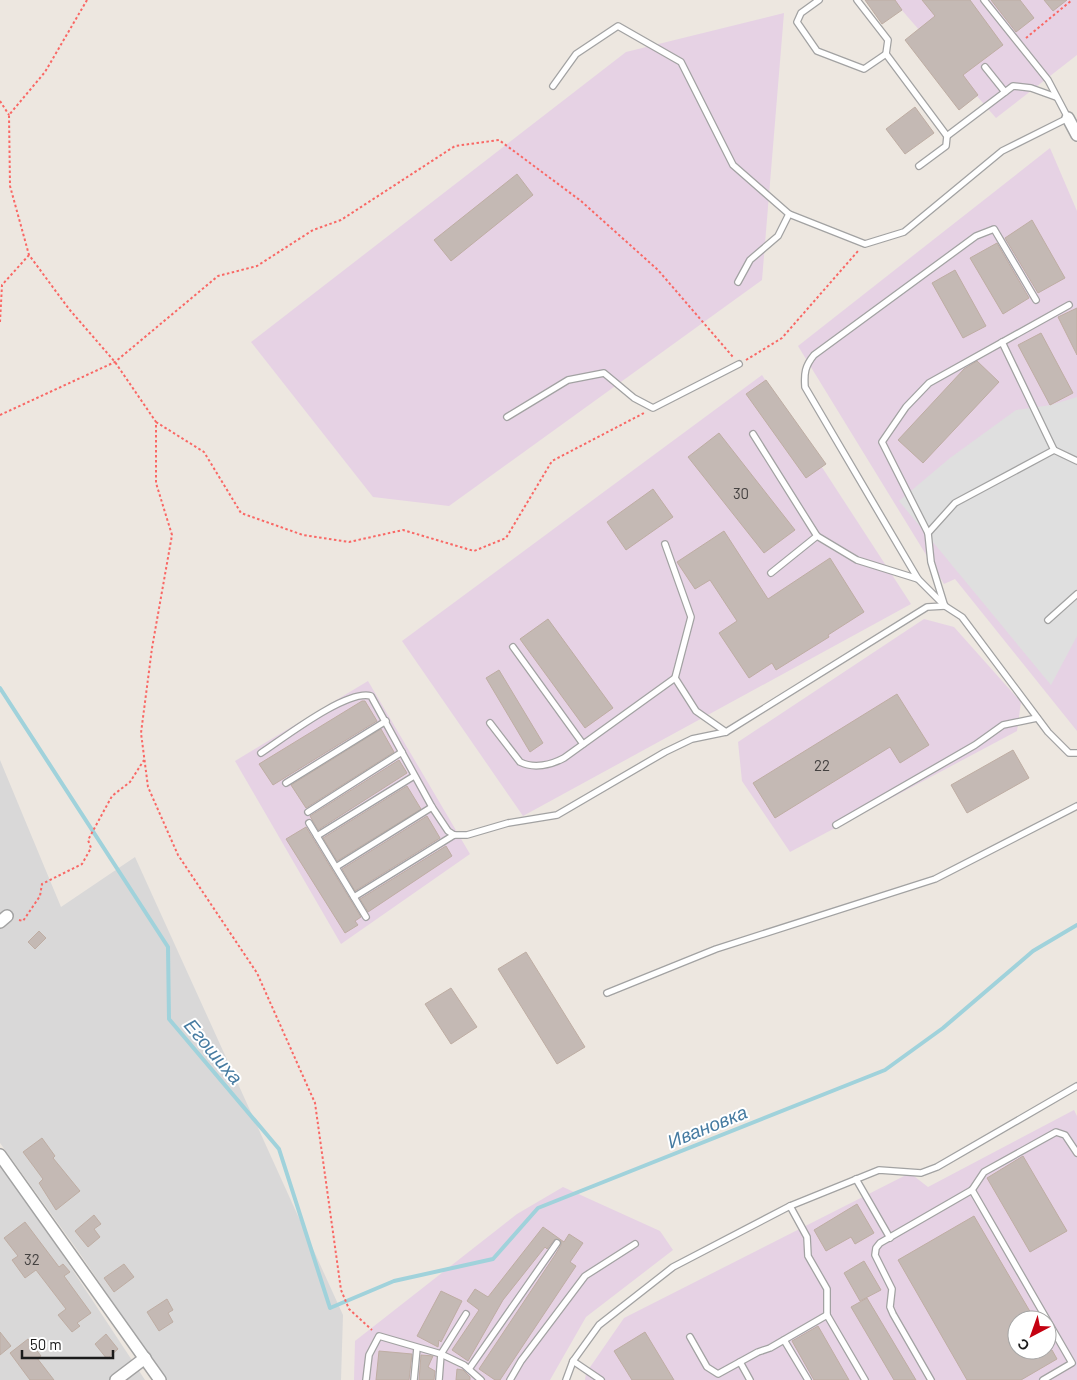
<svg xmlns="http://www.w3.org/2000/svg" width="1077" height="1380" viewBox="0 0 1077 1380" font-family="Barlow,sans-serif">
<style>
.residential{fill:#d9d8d8}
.industrial{fill:#e6d2e4;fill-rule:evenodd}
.parking{fill:#dfdfdf}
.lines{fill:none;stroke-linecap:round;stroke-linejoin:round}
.stream{stroke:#a0d2db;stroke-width:4}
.building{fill:#c4b9b4;stroke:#beada3}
.service-casing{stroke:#a2a2a2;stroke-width:8}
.minor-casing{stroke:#a2a2a2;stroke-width:14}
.path{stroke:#f96865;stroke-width:2;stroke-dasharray:2.5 2.5;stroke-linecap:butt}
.service{stroke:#fff;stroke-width:5.5}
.minor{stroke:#fff;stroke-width:11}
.labels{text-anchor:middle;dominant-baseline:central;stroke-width:4;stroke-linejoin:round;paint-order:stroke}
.number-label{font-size:15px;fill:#454241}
.water-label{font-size:19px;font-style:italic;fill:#467ba1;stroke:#fff}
</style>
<rect width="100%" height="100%" fill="#ede7e0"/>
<g class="residential">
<path d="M0,760L61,907L135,857L343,1315L341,1380H166L78,1251L0,1143Z"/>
<path d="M0,1160L145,1380H0Z"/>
</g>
<g class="industrial">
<path d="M893,0H1077V55L996,118Z"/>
<path d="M784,13L762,280L449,506L373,497L251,342L626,52Z"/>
<path d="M1050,148L1077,211V731L955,579L944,584L798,346Z"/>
<path d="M762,375L911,604L523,816L402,641Z"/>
<path d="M924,619L954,627L1021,702L1017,731L790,852L742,781L738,742Z"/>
<path d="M368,681L470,854L341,944L235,761Z"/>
<path d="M1074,1110L1077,1116V1380H585L586,1373L624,1318L910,1173L928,1187ZM1017,1320H1047V1350H1017Z"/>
<path d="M563,1187L660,1231L673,1250L586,1317L550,1380H354L355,1341L517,1214Z"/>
</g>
<path class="parking" d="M1077,397V636L1051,685L899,501L950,458L1016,410L1051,405Z"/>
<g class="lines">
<path class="stream" d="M0,688L168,947L169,1019L279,1149L330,1308L394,1281L493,1259L538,1208L885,1070L943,1028L1033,951L1077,925"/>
</g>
<g class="building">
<path d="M865,0H895L902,10L882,24Z"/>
<path d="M922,0H970L1003,45L963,75L978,95L959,110L905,40L935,16Z"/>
<path d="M991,0H1020L1034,18L1016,32Z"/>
<path d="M1044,0H1067L1053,11Z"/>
<path d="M915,107L934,133L905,154L886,129Z"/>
<path d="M517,174L533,195L451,261L434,240Z"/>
<path d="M1032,220L1065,278L1038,293L1005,238Z"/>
<path d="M997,243L1029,298L1003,314L970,258Z"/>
<path d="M955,270L986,326L963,338L932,283Z"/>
<path d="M1077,308V355L1058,317Z"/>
<path d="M1041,333L1073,393L1050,405L1018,345Z"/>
<path d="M977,361L999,382L923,463L898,440L964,369Z"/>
<path d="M766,380L826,464L806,478L746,394Z"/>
<path d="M719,433L795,530L764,553L688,457Z"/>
<path d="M653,489L673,517L626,550L607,522Z"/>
<path d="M724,531L768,599L830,558L864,612L828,635L829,637L776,670L772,663L749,678L719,633L737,621L710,580L695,589L677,562Z"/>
<path d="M548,619L613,708L585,728L520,639Z"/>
<path d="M499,670L543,743L530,752L486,678Z"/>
<path d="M897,694L929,745L900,763L890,747L775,818L753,783Z"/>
<path d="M362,701H365L377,721L273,785L259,764Z"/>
<path d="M381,729L394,752L306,808L291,785Z"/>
<path d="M1013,750L1029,778L967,813L951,785Z"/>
<path d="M399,760L407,773L318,830L310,816Z"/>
<path d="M407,786L421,809L337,861L323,838Z"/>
<path d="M427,816L440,838L355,891L342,869Z"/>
<path d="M306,827L361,917L355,921L358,925L345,933L286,839Z"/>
<path d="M446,846L452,856L368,912L360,899Z"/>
<path d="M39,931L46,938L35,949L28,942Z"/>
<path d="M526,952L585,1047L557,1064L498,969Z"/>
<path d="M451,988L477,1027L451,1044L425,1004Z"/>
<path d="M42,1138L55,1156L53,1158L80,1191L56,1210L39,1183L43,1179L23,1152Z"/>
<path d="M1023,1156L1067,1231L1030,1252L987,1178Z"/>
<path d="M857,1204L874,1233L855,1244L851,1237L826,1251L814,1230Z"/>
<path d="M94,1215L101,1224L94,1229L100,1237L88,1247L75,1231Z"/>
<path d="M974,1216L1035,1320H1017V1350H1052L1057,1359L1021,1380H967L898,1260Z"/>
<path d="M25,1222L59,1267L63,1264L70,1272L64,1276L91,1313L77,1323L80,1326L72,1332L58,1315L66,1309L36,1270L25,1278L12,1260L18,1256L4,1238Z"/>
<path d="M543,1227L564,1242L569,1234L583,1243L570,1262L576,1266L500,1380H495L479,1369L555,1255L561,1245V1241L555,1239L547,1249L545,1247L503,1300L468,1361L452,1350L479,1310L467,1301L475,1289L488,1297Z"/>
<path d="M864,1261L881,1290L860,1301L844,1273Z"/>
<path d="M124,1264L134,1277L114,1292L104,1278Z"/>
<path d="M441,1291L462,1301L441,1342L439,1340L438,1347L417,1336Z"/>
<path d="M867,1298L916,1380H894L851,1307Z"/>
<path d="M167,1299L173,1310L168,1313L173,1322L159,1331L147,1312Z"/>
<path d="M818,1326L849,1380H814L792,1341Z"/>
<path d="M0,1332L11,1346L0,1355Z"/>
<path d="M645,1332L674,1380H632L614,1351Z"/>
<path d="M106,1334L118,1349L107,1359L95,1344Z"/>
<path d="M28,1339L41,1356L37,1358L54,1380H30L10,1353Z"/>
<path d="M379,1351L412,1354L409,1380H376Z"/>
<path d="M421,1355L433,1356L428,1367L435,1371L434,1380H419Z"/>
<path d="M457,1369L463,1370L470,1377V1380H456Z"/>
</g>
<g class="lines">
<defs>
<g id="service">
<path d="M819,0L801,13L797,22L817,51L864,69L886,54"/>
<path d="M857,0L888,40L886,54L947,136L1013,86L1031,88L1056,97"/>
<path d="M985,67L1005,92"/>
<path d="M553,86L576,54L618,26L681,62L733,165L789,214L865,244L904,232L1002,151L1068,118L1048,80L984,0"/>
<path d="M919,166L946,146L947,136"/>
<path d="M738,282L750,260L778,236L789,214"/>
<path d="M1002,342L1054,450"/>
<path d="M507,417L568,380L604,373L634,398L653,408L739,364"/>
<path d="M753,434L817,536L857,560L918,579L945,606L962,617L1048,732L1069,753H1077"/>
<path d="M928,533L955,503L1054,450L1077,461"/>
<path d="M665,544L691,617L675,678L696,711L726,732"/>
<path d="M771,573L817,536"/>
<path d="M918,579L805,387C804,373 805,366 814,355L976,236L994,229L1036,300"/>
<path d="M944,604L931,562L928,533L882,442L906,407L929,383L1069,305"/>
<path d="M1048,620L1077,594"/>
<path d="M513,647L583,744"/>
<path d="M490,723L520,762C534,769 551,765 564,758L675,678"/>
<path d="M261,753C284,738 347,689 371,696L432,807L448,831L454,835H467L508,823L557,815L665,752L692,739L726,732L927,607L945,606"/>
<path d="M286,783L386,721"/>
<path d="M308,812L402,752"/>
<path d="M309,823L366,917"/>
<path d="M836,825L975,745L1003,725L1037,718"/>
<path d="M317,836L414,776"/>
<path d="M336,867L432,807"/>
<path d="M354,897L454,835"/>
<path d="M607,993L716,949L935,879L1077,806"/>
<path d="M856,1179L890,1238"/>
<path d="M972,1190L984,1172L1056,1132L1065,1135L1077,1153"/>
<path d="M790,1206L807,1237L808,1256L827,1289V1315L865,1380"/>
<path d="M690,1337L707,1367L718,1374L758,1352L770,1348L827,1315"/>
<path d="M784,1340L808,1380"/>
<path d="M573,1361L601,1380"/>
<path d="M740,1362L750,1380"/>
<path d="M469,1369L557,1243"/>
<path d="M366,1380L369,1355L379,1336L441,1354L464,1365L481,1380"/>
<path d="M414,1380L417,1348"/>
<path d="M439,1380L441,1354L466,1314"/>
<path d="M510,1380L521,1361L585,1276L635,1244"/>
<path d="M566,1380L573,1361L599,1325L673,1267L790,1206L879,1170L921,1173L937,1167L1077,1086"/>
<path d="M931,1380L893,1314L890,1307L892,1289L875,1255L876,1248L880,1243L972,1190L1072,1363L1043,1380"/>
</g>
<g id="minor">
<path d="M1068,118L1077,135"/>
<path d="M0,922L7,916"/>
<path d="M0,1155L160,1380"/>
<path d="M116,1380L145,1358"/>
</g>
</defs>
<use href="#service" class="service-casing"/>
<use href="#minor" class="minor-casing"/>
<g class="path">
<path d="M87,0L45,72L9,115L10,186L29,255L69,309L115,362L156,422V483L172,535L152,648L141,733L148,787L178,855L257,973L315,1103L341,1290L349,1309L372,1330"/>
<path d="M1026,38L1072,0"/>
<path d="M0,101L9,115"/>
<path d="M0,322L2,285L29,255"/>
<path d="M746,360L782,338L858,251"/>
<path d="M0,415L115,362L218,276L257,266L313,230L341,220L455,146L499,140L581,201L658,270L733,357"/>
<path d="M156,422L204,452L241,513L303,535L349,542L403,530L474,551L506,538L552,461L644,413"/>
<path d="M19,920L23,921L40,896L42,884L82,864L91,848L88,840L112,796L130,782L144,760"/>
</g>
<use href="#service" class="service"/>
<use href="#minor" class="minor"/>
</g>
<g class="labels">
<g class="number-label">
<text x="741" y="493">30</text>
<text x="822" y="765">22</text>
<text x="32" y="1259">32</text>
</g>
<g class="water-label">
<text transform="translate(214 1051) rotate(50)">Егошиха</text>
<text transform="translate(707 1126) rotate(-22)">Ивановка</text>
</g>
</g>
<g transform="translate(1032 1335) rotate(221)"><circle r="24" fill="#ffffff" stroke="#a4a4a4"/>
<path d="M0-4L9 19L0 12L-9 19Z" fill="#c40111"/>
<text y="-8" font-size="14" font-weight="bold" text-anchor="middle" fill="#1b1b1b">С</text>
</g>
<path d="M22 1350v8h91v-8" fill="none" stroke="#1b1b1b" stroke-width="2.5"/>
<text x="30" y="1350" font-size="15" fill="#1b1b1b" stroke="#ffffff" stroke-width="4" paint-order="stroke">50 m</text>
</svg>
